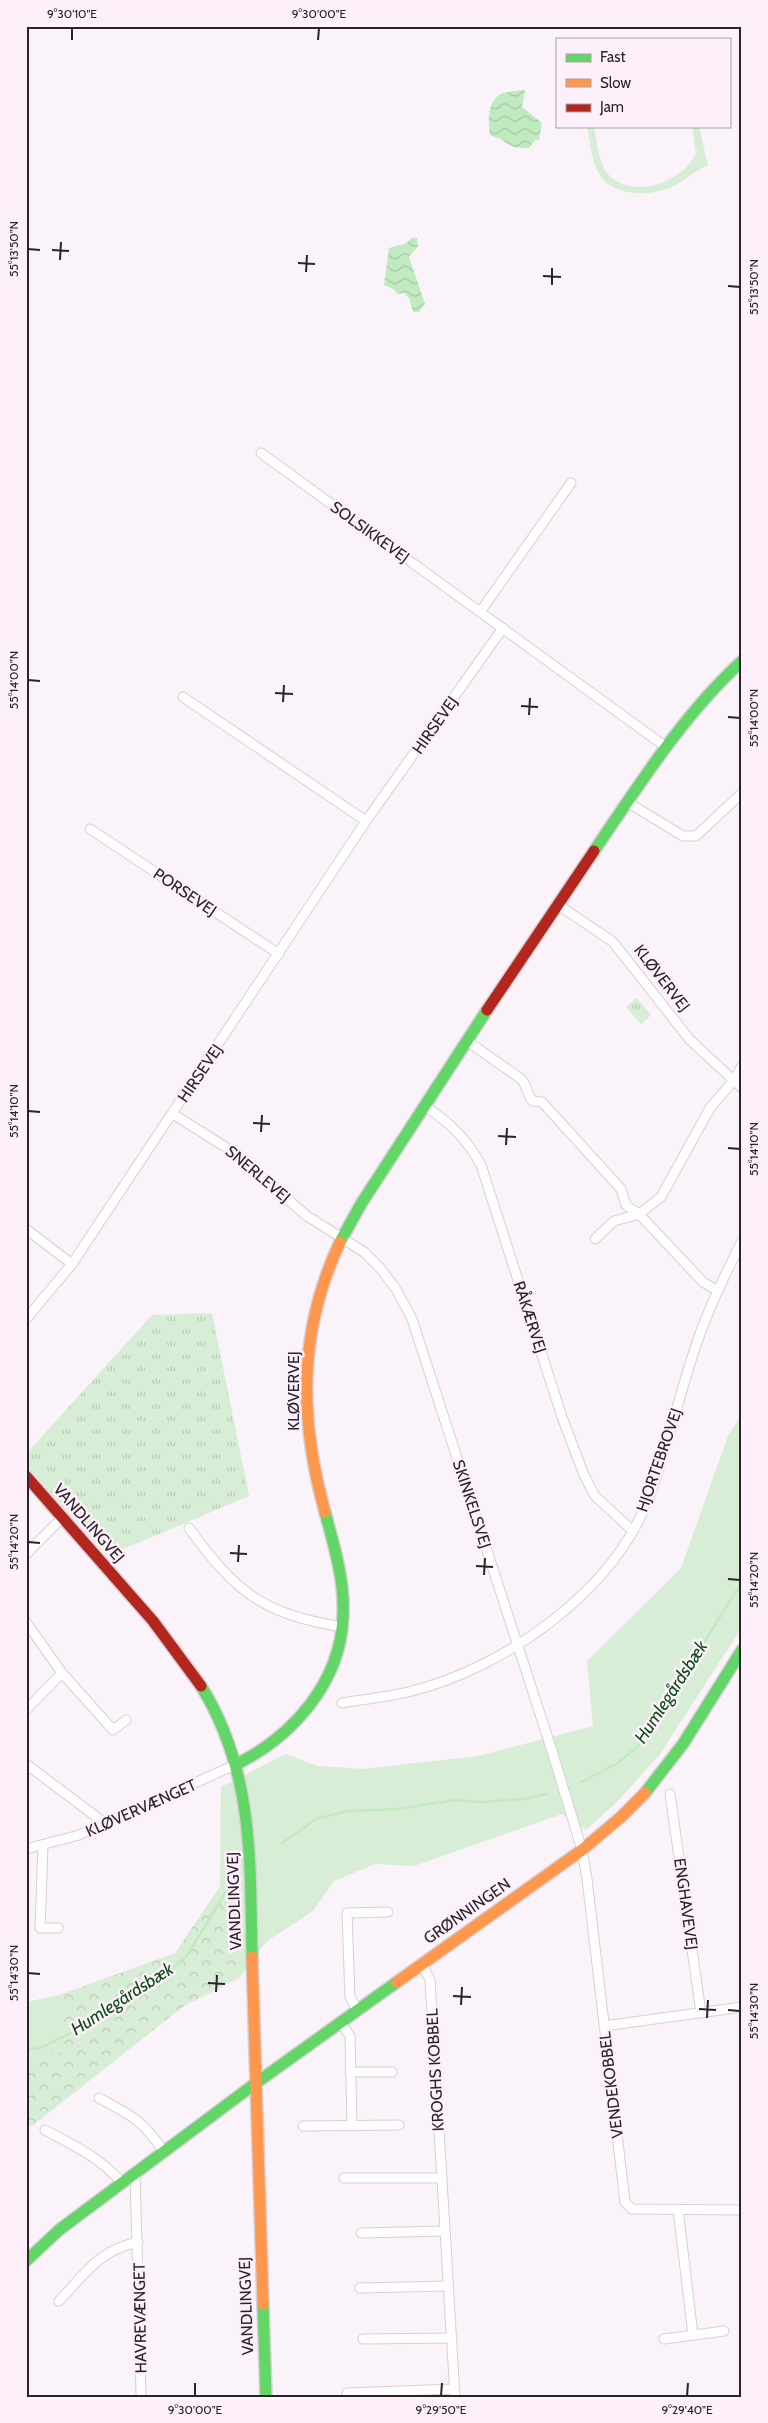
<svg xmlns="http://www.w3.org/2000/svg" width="768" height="2423" viewBox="0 0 768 2423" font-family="Cabin,sans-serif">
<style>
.grass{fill:#d7edd6}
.forest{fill:url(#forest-crowns)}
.park{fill:url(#park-tufts)}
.water{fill:url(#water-waves)}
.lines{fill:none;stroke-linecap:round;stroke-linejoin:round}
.stream{stroke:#c0ebc0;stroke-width:2.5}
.street-casing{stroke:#d7d0d6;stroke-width:11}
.fast-casing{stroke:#d7d0d6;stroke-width:14}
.slow-casing{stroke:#d7d0d6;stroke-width:14}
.jam-casing{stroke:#d7d0d6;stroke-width:14}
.street{stroke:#fefdfe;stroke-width:9}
.fast{stroke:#63d668;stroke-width:11}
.slow{stroke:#ff974d;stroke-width:11}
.jam{stroke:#b3261e;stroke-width:11}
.ticks{fill:none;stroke:#2b232a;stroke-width:2}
.labels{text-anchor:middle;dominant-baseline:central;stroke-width:5;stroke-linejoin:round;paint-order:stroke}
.street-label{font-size:16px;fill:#2b232a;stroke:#fdf0fa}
.water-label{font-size:18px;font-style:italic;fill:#094e12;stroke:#fdf0fa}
.neatline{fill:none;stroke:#2b232a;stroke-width:2}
.ticks-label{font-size:12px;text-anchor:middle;fill:#2b232a}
</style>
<defs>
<pattern id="forest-crowns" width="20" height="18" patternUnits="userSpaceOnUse" patternTransform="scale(1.25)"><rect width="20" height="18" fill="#d7edd6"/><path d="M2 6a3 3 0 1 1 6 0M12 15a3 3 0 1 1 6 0" fill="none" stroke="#b9cbb8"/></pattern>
<pattern id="park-tufts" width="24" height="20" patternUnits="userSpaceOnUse" patternTransform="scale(1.25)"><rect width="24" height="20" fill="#d7edd6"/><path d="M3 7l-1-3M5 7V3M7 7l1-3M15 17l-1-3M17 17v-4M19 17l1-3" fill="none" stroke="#b9cbb8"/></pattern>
<pattern id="water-waves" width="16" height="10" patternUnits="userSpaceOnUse" patternTransform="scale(1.25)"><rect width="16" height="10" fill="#c0ebc0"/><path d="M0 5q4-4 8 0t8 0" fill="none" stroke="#a5c9a5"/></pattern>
</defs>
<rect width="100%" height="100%" fill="#faf3f9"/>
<g class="grass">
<path d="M587,126H594C597,140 598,163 608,174C632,201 684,182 696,153L692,126H699L708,166C694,170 685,181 672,187C649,197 611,197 598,172C591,159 590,140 587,126Z"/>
<path d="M742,1413V1627L660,1754L618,1801L586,1830L562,1814L414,1866L375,1864L334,1881L313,1911L266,1942L239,1978L220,1886L221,1787L286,1754L317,1766L363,1769L478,1756L593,1726L587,1661L681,1568L728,1436Z"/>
<path d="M59,1995L65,2051L26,2061V2002Z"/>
</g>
<path class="forest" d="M220,1886L239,1978L184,2006L32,2126L26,2125V2061L65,2051L59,1995L175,1953Z"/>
<g class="park">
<path d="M637,998L651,1015L641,1024L626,1007Z"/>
<path d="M212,1313L249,1496L107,1556L26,1465V1454L152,1315Z"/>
</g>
<g class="water">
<path d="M525,90L522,107L542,123L539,140H535L529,148C515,148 513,148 502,140C499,138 494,137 490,135C488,123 487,101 501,94C507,91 518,91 525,90Z"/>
<path d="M413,237L417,238L418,246L409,257L425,304L419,312H413L409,298L404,293L398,294L393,289L384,285L389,248L405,244Z"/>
</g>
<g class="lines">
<g class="stream">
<path d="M581,1782L618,1763L638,1746L742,1582"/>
<path d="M282,1843L316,1819L347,1811L397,1809L455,1800L481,1802L524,1799L546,1794"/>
<path d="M26,2048L38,2049L73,2032L169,1971L186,1957L235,1877"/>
</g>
<defs>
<g id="street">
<path d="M261,453L666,747"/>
<path d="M480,612L571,483"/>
<path d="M183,697L366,821"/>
<path d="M627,802L683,836H696L742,793"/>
<path d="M90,829L279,954"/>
<path d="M557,904L613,942L690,1040L742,1088"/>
<path d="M467,1041L521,1079C528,1086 526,1094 533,1101L542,1102L621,1189L626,1205L639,1214L703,1282L718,1291"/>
<path d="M425,1106C450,1123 467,1139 481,1165L562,1417L584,1475L595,1496L633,1531"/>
<path d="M173,1114L230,1150L307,1216L364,1252L380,1268L396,1289L412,1319L552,1751L582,1850L587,1879L625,2202L632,2209L742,2210"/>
<path d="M26,1229L72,1264"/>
<path d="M595,1239L614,1221L639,1214L661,1197L710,1108L734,1080L742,1066"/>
<path d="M26,1319L72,1264L366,821L503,628"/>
<path d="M189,1528C236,1593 263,1614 343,1627"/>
<path d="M26,1554L62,1518"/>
<path d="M26,1622L62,1673L113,1730L126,1720"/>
<path d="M342,1703C365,1699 389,1697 412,1691C506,1667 612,1592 648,1500C669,1446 680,1388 700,1334C711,1302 727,1271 742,1241"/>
<path d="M26,1710L62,1673"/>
<path d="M26,1764L106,1824"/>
<path d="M670,1794L701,2013"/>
<path d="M43,1845L40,1928H58"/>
<path d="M26,1849L79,1835L237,1764"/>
<path d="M422,1964L430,1980L455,2397"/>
<path d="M357,2010L350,1997L347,1913L388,1912"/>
<path d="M341,2023L350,2036L352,2126"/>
<path d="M604,2026L742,2007"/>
<path d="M350,2072H392"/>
<path d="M99,2098C132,2116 143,2120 164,2152"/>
<path d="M303,2126L399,2125"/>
<path d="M45,2130C73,2145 101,2158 122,2183"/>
<path d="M135,2173L141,2394"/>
<path d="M344,2178H442"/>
<path d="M678,2209L693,2335"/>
<path d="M361,2233L445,2231"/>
<path d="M360,2288L448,2286"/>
<path d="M59,2301C85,2274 99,2250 138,2242"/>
<path d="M363,2339L452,2338"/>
<path d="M664,2339L724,2331"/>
<path d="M347,2393L455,2389"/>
</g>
<g id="fast">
<path d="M594,851C639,785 683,715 742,661"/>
<path d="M340,1242L361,1204L487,1010"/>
<path d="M201,1686C254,1771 250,1861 252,1957"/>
<path d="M237,1764C293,1736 341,1682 343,1616C345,1581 334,1546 325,1512"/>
<path d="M645,1793L683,1744L742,1650"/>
<path d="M26,2261L59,2230L256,2083L397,1982"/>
<path d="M263,2304L266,2397"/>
</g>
<g id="slow">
<path d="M325,1512C299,1418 298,1332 340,1242"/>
<path d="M252,1957L263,2304"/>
<path d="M397,1982L582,1850L621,1817L645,1793"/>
</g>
<g id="jam">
<path d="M487,1010L594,851"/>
<path d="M26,1476L153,1621L201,1686"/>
</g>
</defs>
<use href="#street" class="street-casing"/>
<use href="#fast" class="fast-casing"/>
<use href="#slow" class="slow-casing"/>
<use href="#jam" class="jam-casing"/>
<use href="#street" class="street"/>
<use href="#fast" class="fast"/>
<use href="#slow" class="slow"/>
<use href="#jam" class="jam"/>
</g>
<path class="ticks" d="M72,40V28M318,40L319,28M28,249L40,250M52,250L69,251M60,260L61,242M298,263L315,264M306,272L307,255M543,276L561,277M552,285V268M728,286L740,287M28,680L40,681M275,693L293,694M283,702L284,685M521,706L538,707M529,715L530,698M728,717L740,718M28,1111L40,1112M253,1123L270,1124M261,1132L262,1115M498,1136L516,1137M506,1145L507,1128M728,1148L740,1149M28,1542L40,1543M230,1553L247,1554M238,1562L239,1545M476,1566L493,1567M484,1575L485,1558M728,1579L740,1580M28,1973L40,1974M208,1983L225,1984M216,1992L217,1975M453,1996L471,1997M461,2005L462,1987M699,2009L716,2010M728,2010L740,2011M707,2018L708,2000M195,2396V2383M441,2396L442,2383M687,2396L688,2383"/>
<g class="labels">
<g class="street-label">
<text transform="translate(370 532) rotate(36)">SOLSIKKEVEJ</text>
<text transform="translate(435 725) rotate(-55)">HIRSEVEJ</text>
<text transform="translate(185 892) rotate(34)">PORSEVEJ</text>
<text transform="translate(662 978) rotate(52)">KLØVERVEJ</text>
<text transform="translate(200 1073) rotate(-56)">HIRSEVEJ</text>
<text transform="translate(258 1174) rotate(40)">SNERLEVEJ</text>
<text transform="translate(530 1317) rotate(72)">RÅKÆRVEJ</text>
<text transform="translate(293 1391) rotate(-90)">KLØVERVEJ</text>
<text transform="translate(659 1460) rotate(-71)">HJORTEBROVEJ</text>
<text transform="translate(472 1504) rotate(72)">SKINKELSVEJ</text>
<text transform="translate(89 1523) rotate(49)">VANDLINGVEJ</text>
<text transform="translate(141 1808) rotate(-24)">KLØVERVÆNGET</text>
<text transform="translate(234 1901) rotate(-92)">VANDLINGVEJ</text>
<text transform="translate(686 1904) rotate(82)">ENGHAVEVEJ</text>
<text transform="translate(467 1911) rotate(-35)">GRØNNINGEN</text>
<text transform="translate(435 2070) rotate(-93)">KROGHS KOBBEL</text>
<text transform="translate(611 2085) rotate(-97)">VENDEKOBBEL</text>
<text transform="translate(246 2306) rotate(-92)">VANDLINGVEJ</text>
<text transform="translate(140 2318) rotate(-91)">HAVREVÆNGET</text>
</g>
<g class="water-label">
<text transform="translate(671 1692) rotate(-57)">Humlegårdsbæk</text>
<text transform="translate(122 1999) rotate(-33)">Humlegårdsbæk</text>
</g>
</g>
<rect width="768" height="2423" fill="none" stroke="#fdf0fa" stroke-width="55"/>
<rect x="556" y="38" width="175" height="90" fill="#fdf0fa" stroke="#a99ea7"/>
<rect x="566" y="54" width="25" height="8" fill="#63d668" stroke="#a99ea7"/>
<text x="600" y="62" font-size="15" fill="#2b232a">Fast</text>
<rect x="566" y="79" width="25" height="8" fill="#ff974d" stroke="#a99ea7"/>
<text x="600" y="88" font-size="15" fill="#2b232a">Slow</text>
<rect x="566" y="104" width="25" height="8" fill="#b3261e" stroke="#a99ea7"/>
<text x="600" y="112" font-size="15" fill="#2b232a">Jam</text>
<rect x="28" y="28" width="712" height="2368" class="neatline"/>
<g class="ticks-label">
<text x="72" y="18">9°30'10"E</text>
<text x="319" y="18">9°30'00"E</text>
<text transform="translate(14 249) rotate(-90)" y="4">55°13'50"N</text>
<text transform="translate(754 287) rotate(-90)" y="4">55°13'50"N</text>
<text transform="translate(14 680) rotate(-90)" y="4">55°14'00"N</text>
<text transform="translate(754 718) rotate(-90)" y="4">55°14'00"N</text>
<text transform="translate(14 1111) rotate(-90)" y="4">55°14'10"N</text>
<text transform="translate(754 1149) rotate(-90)" y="4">55°14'10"N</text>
<text transform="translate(14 1542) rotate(-90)" y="4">55°14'20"N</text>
<text transform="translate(754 1580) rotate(-90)" y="4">55°14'20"N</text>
<text transform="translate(14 1973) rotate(-90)" y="4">55°14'30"N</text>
<text transform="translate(754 2011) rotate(-90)" y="4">55°14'30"N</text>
<text x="195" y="2414">9°30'00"E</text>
<text x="441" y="2414">9°29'50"E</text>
<text x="687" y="2414">9°29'40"E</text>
</g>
</svg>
